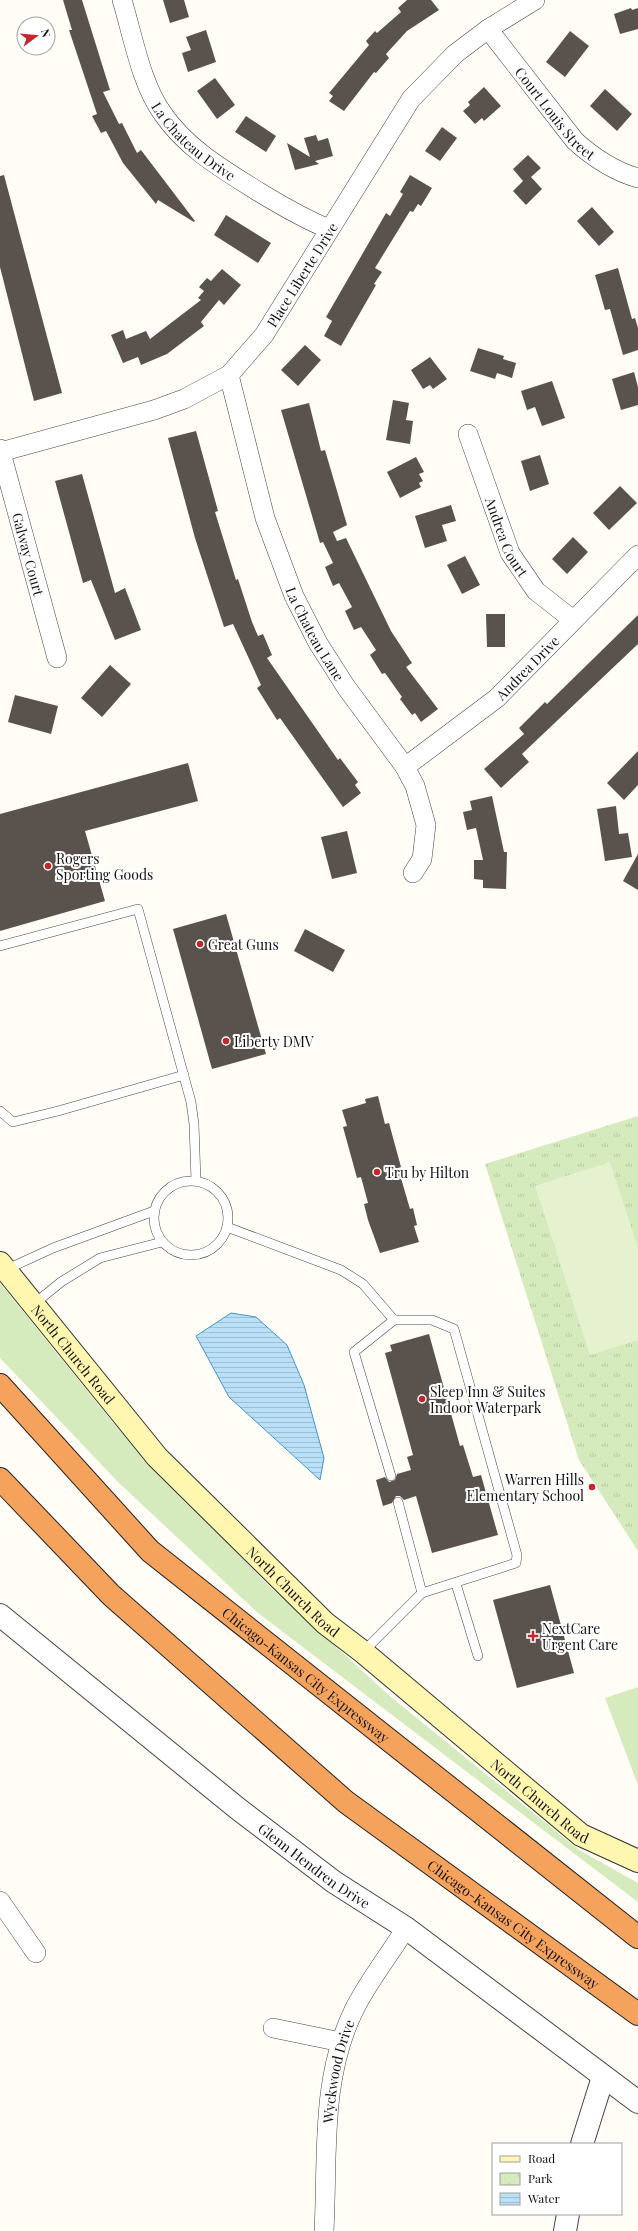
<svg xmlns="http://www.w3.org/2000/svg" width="638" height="2231" viewBox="0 0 638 2231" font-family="'Playfair Display',serif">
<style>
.grass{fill:#d5ebbd}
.park{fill:url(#park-tufts)}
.pitch{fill:#e6f2cf}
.water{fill:url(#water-rules);stroke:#3f96cf}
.building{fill:#5a524d}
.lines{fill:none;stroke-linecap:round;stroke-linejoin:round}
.service-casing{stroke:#444;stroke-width:10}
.minor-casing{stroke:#444;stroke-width:20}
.tertiary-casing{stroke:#444;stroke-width:24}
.secondary-casing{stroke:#333;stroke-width:24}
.motorway-casing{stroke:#222;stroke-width:24}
.service{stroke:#fff;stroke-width:9}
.minor{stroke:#fff;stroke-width:19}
.tertiary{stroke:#fff;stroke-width:22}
.secondary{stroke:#fff6b0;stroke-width:22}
.motorway{stroke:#f5a25d;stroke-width:22}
.poi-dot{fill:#c4262e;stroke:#fff;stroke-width:1.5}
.labels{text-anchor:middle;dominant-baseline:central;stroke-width:4;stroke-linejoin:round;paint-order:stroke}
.street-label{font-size:14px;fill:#111;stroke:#fff}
.poi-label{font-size:14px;fill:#111;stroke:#fff;text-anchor:start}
</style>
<defs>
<pattern id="park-tufts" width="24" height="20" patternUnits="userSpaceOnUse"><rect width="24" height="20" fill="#d5ebbd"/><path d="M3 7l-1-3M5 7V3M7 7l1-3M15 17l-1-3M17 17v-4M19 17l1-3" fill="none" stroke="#b6c8a1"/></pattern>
<pattern id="water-rules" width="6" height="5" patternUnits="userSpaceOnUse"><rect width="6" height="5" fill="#b9e0f7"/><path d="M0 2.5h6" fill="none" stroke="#9ebfd3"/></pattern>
</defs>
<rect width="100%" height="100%" fill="#fffdf5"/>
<g class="grass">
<path d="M0,1283L115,1425L267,1584L391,1697L579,1850L638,1883V1902L258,1613L119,1483L0,1358Z"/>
<path d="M638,1687V1785L605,1698Z"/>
</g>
<path class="park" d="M638,1116V1551L579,1460L485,1164Z"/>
<path class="pitch" d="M610,1162L638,1248V1340L590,1355L535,1186Z"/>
<path class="water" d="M231,1313L256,1317L287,1345L304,1385L324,1458L320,1480L229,1397L196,1336Z"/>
<g class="building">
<path d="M63,0H82L110,90L103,92L119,124L122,123L137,153L141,150L195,221L194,222L158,200L156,204L123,163L106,131L101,133L92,116L97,114L69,30H72Z"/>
<path d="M163,0H184L189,17L170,23Z"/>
<path d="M407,0H431L439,10L407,31L386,54L389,58L376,73L374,72L344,111L329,101L333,96L329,93L369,45L366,41L375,31L377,33L401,12L398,8Z"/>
<path d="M631,8L632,10L638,8V29L620,34L614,14Z"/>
<path d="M206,30L216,62L188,72L182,53L191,50L186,37Z"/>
<path d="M570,31L589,46L565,77L546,62Z"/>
<path d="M215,78L235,105L217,119L197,91Z"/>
<path d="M484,87L501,106L484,121L482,118L475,124L463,111L470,105L468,102Z"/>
<path d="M605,89L632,114L617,131L590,106Z"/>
<path d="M246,116L276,136L266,152L235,132Z"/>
<path d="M442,127L457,138L440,161L425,151Z"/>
<path d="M316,135L318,141L328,138L333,156L315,161L319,164L295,170L287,143L310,157L304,138Z"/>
<path d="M528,155L541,168L531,177L542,189L526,205L513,191L523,181L513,169Z"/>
<path d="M4,175L62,393L34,401L0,267V176Z"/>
<path d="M410,175L432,188L421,206L418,204L413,212L410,211L375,268L382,272L374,284L376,285L341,346L324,336L332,321L326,317L386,213L390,216L403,194L400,192Z"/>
<path d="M592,207L614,232L599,246L577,221Z"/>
<path d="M226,215L271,243L258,263L214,235Z"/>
<path d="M618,268L632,319L635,318L638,328V350L623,355L610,309L605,310L595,275Z"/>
<path d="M222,269L241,285L224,305L219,300L201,322L204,326L167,354L141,365L138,357L123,363L111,335L123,330L126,339L146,331L150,339L201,300L198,298L204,291L199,287L207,278L211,281Z"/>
<path d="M305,345L321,360L298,386L281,370Z"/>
<path d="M478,348L504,356L503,359L516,363L512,378L497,373L495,379L470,371Z"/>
<path d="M430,357L447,379L433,389L430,385L423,389L411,370Z"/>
<path d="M634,372L638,387V405L621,410L612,379Z"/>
<path d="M552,381L565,418L542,426L535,407L527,410L521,391Z"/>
<path d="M393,400L409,403L406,420L413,421L410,444L386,440Z"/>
<path d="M309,403L321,451L325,450L347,525L333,532L337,541L346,538L391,631L412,663L406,667L438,709L421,722L415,713L412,715L400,699L402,697L385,673L382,674L370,655L376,650L361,627L354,630L345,611L352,607L339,583L333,586L325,567L333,563L323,542L320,543L281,410Z"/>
<path d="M196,431L218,511L215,512L236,580L238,579L252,622L258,636L263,634L272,655L267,658L338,760L340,758L358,782L355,785L361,793L343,807L280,718L277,720L257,688L261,685L233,624L224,627L195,538L168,438Z"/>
<path d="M540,455L549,484L530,491L521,461Z"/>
<path d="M416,457L424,472L419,474L423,481L419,483L421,487L400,498L387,472Z"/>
<path d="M82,474L115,593L125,588L141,630L115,640L91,580L83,583L55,481Z"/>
<path d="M620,486L637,503L609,530L593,513Z"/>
<path d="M451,505L456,521L442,525L447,541L425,548L415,516Z"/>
<path d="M573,537L588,552L567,574L552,559Z"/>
<path d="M465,556L480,585L462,594L447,565Z"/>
<path d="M486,614H505V647H487Z"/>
<path d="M638,615V644L522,754L529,762L501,788L484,769L524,734L519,728L545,702L547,704Z"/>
<path d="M110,665L131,684L102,717L81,698Z"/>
<path d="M15,695L58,706L51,734L8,722Z"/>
<path d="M638,751V785L624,800L607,783Z"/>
<path d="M188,763L198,801L85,831L105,901L0,931V814Z"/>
<path d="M492,796L504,852H507L506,889L483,888V880L474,879V860H483L476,828L467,830L463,812L472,810L470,801Z"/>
<path d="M616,806L619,834L628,833L632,857L605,861L597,809Z"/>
<path d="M347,831L357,873L332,879L321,837Z"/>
<path d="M638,854V890L623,881Z"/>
<path d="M226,914L266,1054L212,1069L173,929Z"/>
<path d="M305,929L345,950L333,972L294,951Z"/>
<path d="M378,1096L385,1124L389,1123L401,1167L398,1168L410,1209L413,1208L417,1225L414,1226L419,1242L380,1253L368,1220L364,1204L368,1203L361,1177L357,1178L343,1127L347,1126L342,1110L366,1103L365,1099Z"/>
<path d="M429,1334L460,1446L463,1445L473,1477L481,1475L498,1535L432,1553L416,1496L404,1500L400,1496H396L392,1503L383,1506L376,1480L385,1477L389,1482L395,1480L397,1474L411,1470L407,1457L413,1455L385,1353L392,1351L390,1345Z"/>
<path d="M550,1585L574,1673L517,1688L493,1600Z"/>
</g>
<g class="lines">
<defs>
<g id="service">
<path d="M0,946L138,909L191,1102L194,1124L196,1181"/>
<path d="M0,1111L13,1122L58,1111L184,1075"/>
<circle cx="191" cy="1218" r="37"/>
<path d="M227,1227L341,1270L363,1284L394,1320L354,1352L391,1476"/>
<path d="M5,1270L53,1248L154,1211"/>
<path d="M34,1304L61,1282L100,1258L162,1242"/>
<path d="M398,1502L422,1593"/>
<path d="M456,1584L478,1656"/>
<path d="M363,1652L422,1593L516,1563L517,1555L454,1329L432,1320H394"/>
</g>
<g id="minor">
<path id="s1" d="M122,0C133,36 141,84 163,114C187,149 224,170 259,192C282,206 304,219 329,229"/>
<path id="s2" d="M488,29L575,141C594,158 613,171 638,178"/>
<path id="s3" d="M229,375L265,518L294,596L318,643L346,687L405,767L415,786L426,825L422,859L413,873"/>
<path id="s4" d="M468,434L510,553L536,591L573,620"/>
<path id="s5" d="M0,449L57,658"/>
<path id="s6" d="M0,452L154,410L184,399L229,375L264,335L411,99L455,54L488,29L535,0"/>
<path id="s7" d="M405,767L497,698L638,555"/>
<path d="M0,1901L36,1953"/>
<path d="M273,2028L341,2042"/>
<path id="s8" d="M324,2231C328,2156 320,2079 354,2010C367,1983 390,1954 406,1928"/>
</g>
<g id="tertiary">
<path id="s9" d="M0,1615L237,1808L334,1882L406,1928L638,2102"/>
<path d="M582,2144L603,2077"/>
<path d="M565,2231L568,2214"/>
</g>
<g id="secondary">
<path id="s10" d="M0,1263L157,1457L325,1623L363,1652L581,1835L638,1861"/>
</g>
<g id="motorway">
<path id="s11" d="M0,1385L150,1551L638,1937"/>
<path id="s12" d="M0,1479L111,1595L346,1802L638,2014"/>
</g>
</defs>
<use href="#service" class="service-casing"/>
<use href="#minor" class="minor-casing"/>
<use href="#tertiary" class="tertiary-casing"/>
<use href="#secondary" class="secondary-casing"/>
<use href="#motorway" class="motorway-casing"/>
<use href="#service" class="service"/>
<use href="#minor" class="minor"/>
<use href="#tertiary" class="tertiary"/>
<use href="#secondary" class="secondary"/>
<use href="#motorway" class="motorway"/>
</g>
<g class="poi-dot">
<circle cx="48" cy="866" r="4"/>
<circle cx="200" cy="944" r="4"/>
<circle cx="226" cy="1041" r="4"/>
<circle cx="377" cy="1172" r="4"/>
<circle cx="422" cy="1399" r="4"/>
<circle cx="592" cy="1487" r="4"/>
<path d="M531 1630h4v4h4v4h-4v4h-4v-4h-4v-4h4z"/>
</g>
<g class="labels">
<g class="street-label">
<text stroke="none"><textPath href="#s2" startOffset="108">Court Louis Street</textPath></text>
<text stroke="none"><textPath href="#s1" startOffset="163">La Chateau Drive</textPath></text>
<text stroke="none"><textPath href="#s6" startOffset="367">Place Liberte Drive</textPath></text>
<text stroke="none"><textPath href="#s4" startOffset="110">Andrea Court</textPath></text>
<text stroke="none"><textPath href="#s5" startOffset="109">Galway Court</textPath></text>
<text stroke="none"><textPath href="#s3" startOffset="274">La Chateau Lane</textPath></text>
<text stroke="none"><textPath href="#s7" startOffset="158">Andrea Drive</textPath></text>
<text stroke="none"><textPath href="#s10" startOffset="117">North Church Road</textPath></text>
<text stroke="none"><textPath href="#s10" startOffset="441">North Church Road</textPath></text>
<text stroke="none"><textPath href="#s11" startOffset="423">Chicago-Kansas City Expressway</textPath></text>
<text stroke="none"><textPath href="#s10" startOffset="765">North Church Road</textPath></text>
<text stroke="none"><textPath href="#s9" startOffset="402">Glenn Hendren Drive</textPath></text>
<text stroke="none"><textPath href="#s12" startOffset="681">Chicago-Kansas City Expressway</textPath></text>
<text stroke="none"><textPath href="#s8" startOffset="161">Wyckwood Drive</textPath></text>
</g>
<g class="poi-label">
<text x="56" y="858">Rogers<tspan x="56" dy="16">Sporting Goods</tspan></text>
<text x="208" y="944">Great Guns</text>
<text x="234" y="1041">Liberty DMV</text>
<text x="385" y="1172">Tru by Hilton</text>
<text x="430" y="1391">Sleep Inn &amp; Suites<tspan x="430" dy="16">Indoor Waterpark</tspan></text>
<text x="584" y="1479" text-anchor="end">Warren Hills<tspan x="584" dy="16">Elementary School</tspan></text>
<text x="542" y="1628">NextCare<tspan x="542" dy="16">Urgent Care</tspan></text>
</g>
</g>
<rect x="492" y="2143" width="130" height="72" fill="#ffffff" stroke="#a0a0a0"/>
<rect x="500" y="2156" width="20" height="6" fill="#fff6b0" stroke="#a0a0a0"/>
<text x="528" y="2163" font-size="12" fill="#111111">Road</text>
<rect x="500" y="2173" width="20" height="12" fill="url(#park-tufts)" stroke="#a0a0a0"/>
<text x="528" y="2183" font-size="12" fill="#111111">Park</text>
<rect x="500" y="2193" width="20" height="12" fill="url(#water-rules)" stroke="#a0a0a0"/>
<text x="528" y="2203" font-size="12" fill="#111111">Water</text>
<g transform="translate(36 36) rotate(74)"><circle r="19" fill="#ffffff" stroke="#a0a0a0"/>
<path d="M0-3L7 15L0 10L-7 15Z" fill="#c4262e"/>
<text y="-6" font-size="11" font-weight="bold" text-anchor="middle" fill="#111111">N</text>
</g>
</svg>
